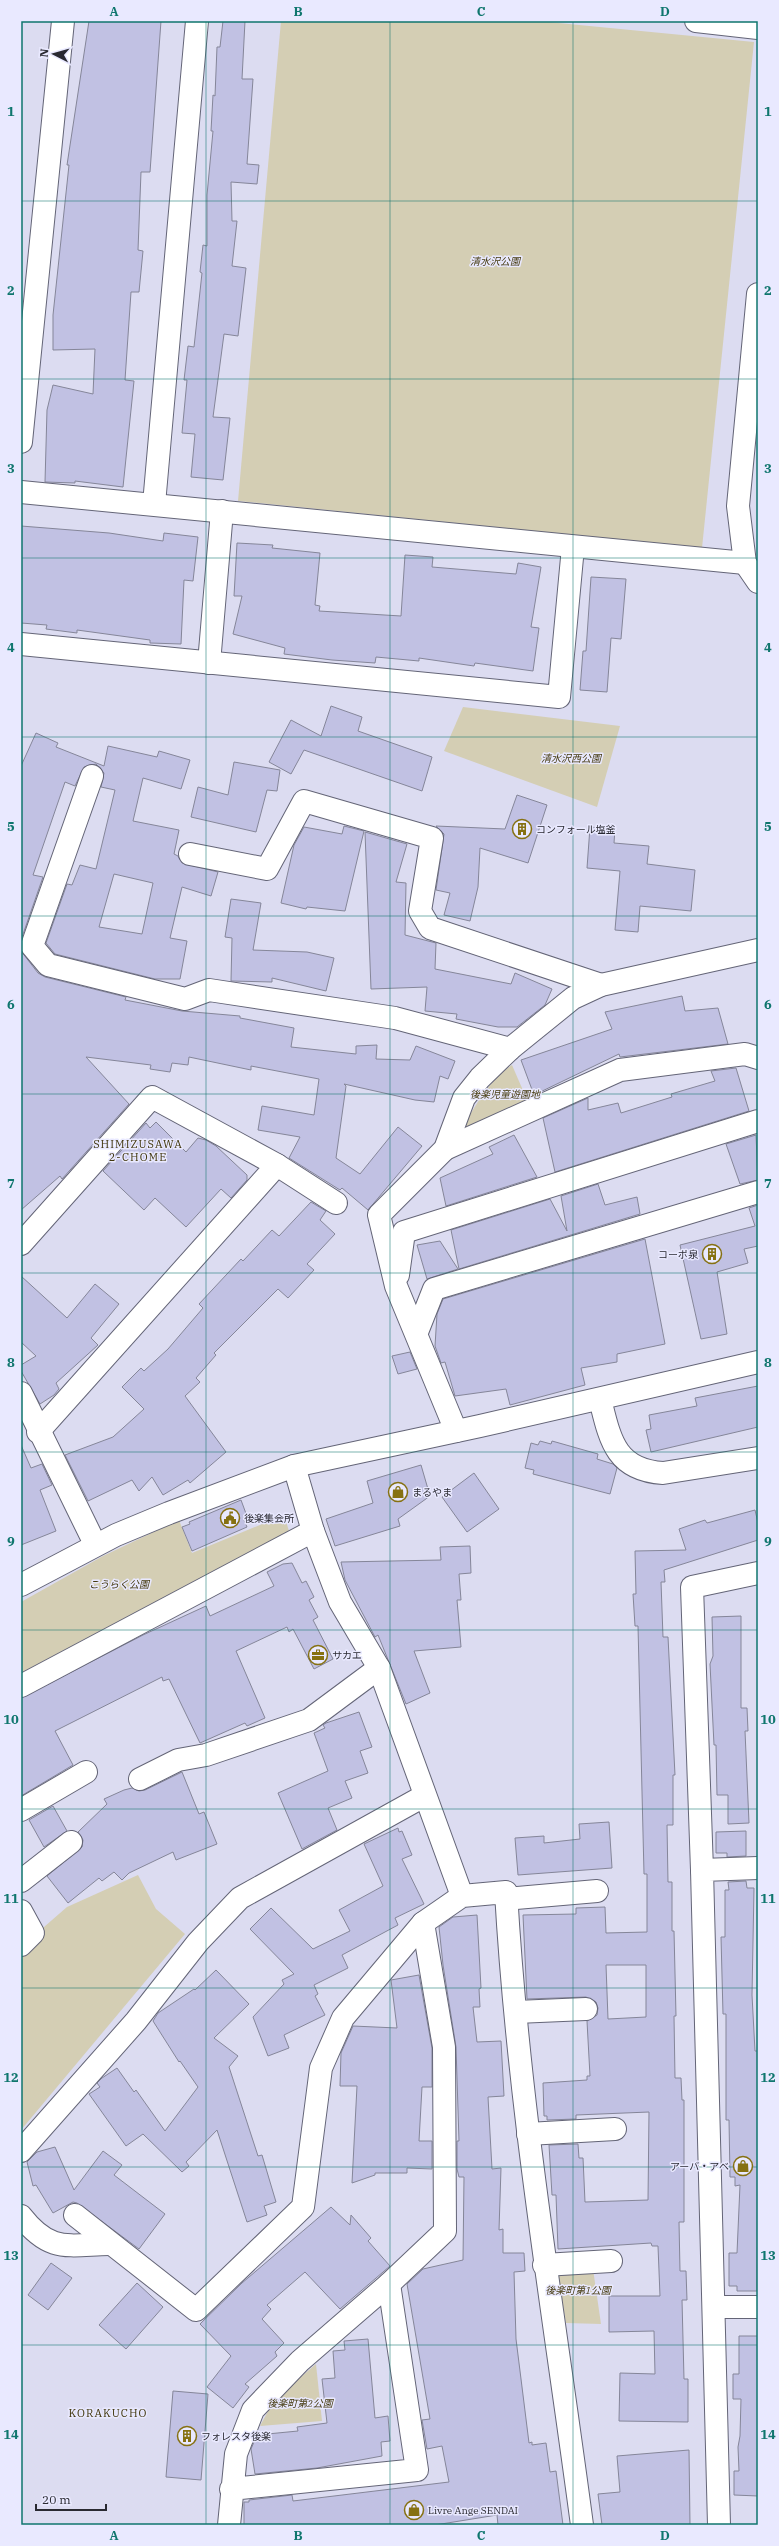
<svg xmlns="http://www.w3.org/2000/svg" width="779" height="2546" viewBox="0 0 779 2546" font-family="'IBM Plex Serif','Noto Sans JP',serif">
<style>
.green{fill:#d4ceb4}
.building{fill:#c1c1e3;stroke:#858699;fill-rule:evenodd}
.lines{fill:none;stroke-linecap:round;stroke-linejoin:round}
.street-casing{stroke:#646577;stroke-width:24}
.secondary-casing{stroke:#646577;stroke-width:24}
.street{stroke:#fff;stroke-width:22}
.secondary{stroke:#fff;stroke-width:22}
.grid{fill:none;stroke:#0f766e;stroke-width:1;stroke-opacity:0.55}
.labels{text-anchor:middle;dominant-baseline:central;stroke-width:3;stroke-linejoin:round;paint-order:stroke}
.park-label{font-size:10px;font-style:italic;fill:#463b10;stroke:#e9e9ff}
.poi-label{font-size:10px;fill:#292931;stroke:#e9e9ff;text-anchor:start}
.neighbourhood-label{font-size:11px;letter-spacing:1px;fill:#41370d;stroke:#e9e9ff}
.neatline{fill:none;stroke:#0f766e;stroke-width:1.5}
.grid-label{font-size:13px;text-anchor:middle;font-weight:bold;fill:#0f766e}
</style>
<rect width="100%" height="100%" fill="#dcdcf1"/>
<g class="green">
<path d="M281,21H538L754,42L702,548L238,501Z"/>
<path d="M463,707L620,726L597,807L444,751Z"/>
<path d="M512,1065L528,1102L470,1131L464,1125C477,1103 490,1079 512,1065Z"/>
<path d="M284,1515L289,1531L21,1673V1602L103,1556L179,1520L192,1553Z"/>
<path d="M138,1875L156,1909L185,1934L21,2130V1947L67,1907Z"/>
<path d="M593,2269L601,2324L566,2323L557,2272Z"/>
<path d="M316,2364L322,2421L260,2426L274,2400Z"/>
</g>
<g class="building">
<path d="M89,21H161L150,172H141L138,250L143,251L139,292H131L125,380L134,381L123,487L75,481V483L45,482L47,410L53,385L93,394L95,349L53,350V315L69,165H67Z"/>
<path d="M223,21H245L242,79H253L247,164L259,165L257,184L231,182L232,221H237L232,266L246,268L238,336L224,334L213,417L230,418L223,480L191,477L195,434L182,433L187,380H184L188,346L194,347L202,273L200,272L203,245L207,246V195L213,131H211L213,95L215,96L217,47H220Z"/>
<path d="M21,526L109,533L163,541L164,533L198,537L193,581L184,580L181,644L150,643V640L77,630V633L46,629L47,625L21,623Z"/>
<path d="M237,543L273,545L272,548L320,553L315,605L320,606L319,611L401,616L405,555L433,557L432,567L516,574L518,563L541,567L531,627L539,628L533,671L475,663L474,666L419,658V661L376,657L375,663L332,660L284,654L285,648L233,634L242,596H234Z"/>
<path d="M591,577L626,579L621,639L611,638L607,692L580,690L583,651H586Z"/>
<path d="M331,706L362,717L358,731L432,757L422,791L304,750L291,774L269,762L291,720L321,736Z"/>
<path d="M36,733L58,743L56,747L104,766L108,746L157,757L159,751L190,760L181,789L143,778L133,821L179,830L174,854L178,856L182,863L218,872L211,896L182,887L170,938L187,941L180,979H155L55,954L46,943L67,884L72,885L80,865L96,869L115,790L101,787L104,773L96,764L84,767L75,786L65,782L33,875L43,877L21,940V766ZM114,874L153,883L142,934L99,927Z"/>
<path d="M234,762L280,770L277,791L267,790L256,832L191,817L198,787L228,795Z"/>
<path d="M517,795L547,805L528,863L480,848L478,887L470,921L444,915L450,893L436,890L444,834L436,826L505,829Z"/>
<path d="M344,826L364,831L345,911L307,907L306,909L281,903L294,845L304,827L342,834Z"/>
<path d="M590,827L615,829L614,843L649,846L647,864L695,870L691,911L640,906L638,932L615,930L620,871L587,868Z"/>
<path d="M365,832L407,844L396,882L406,883L405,935L436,943L435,969L511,984L515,973L552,989L545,1005L517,1027H498L456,1019L457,1014L425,1011L427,987L371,989Z"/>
<path d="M231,899L261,903L253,950L307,952L334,958L326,991L272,978V982L231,981L232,938L225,937Z"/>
<path d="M21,951L38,973L45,977L126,997L125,1000L182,1011L240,1016V1018L294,1028L291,1047L356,1054V1046L377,1045L376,1059L410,1060L416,1046L455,1061L448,1079L440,1076L434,1102L415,1100L344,1084L346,1086L336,1158L360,1174L398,1127L422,1146L368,1210L342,1188L340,1190L289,1158L300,1137L258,1130L262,1106L314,1115L319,1079L251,1066V1070L189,1057L188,1065L172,1063L170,1072L150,1069L151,1065L86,1057L129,1104L62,1179L60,1176L21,1210Z"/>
<path d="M682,996L685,1011L718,1008L728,1044L620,1057L619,1054L534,1095L521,1060L612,1029L605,1012Z"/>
<path d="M736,1068L749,1111L555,1172L543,1118L588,1098V1110L618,1103L621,1113L672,1097L671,1094L715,1081L711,1071Z"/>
<path d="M156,1122L186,1152L198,1138L206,1140L216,1146L247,1175V1180L231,1198L221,1189L186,1227L155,1198L144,1210L103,1171L146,1123L150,1128Z"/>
<path d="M514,1135L537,1177L446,1206L440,1178L493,1154L489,1147Z"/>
<path d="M756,1135L758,1180L740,1184L726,1144Z"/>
<path d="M598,1184L605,1205L637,1197L640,1214L459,1269L451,1230L550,1199L567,1231L561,1196Z"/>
<path d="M311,1202L326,1211L320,1220L335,1234L307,1264L314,1270L288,1298L278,1289L214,1353L216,1355L196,1378L200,1382L185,1396L226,1452L190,1483L188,1480L163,1495L152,1477L139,1491L132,1480L88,1501L65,1455L113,1437L144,1409L122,1387L141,1368L144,1371L168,1349L203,1308L199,1304L241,1259L243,1261L272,1230L279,1236Z"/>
<path d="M758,1205V1246L744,1249L748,1263L717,1272L727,1334L701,1339L680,1245L755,1226L749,1208Z"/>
<path d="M645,1239L665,1344L617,1354V1362L581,1368L585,1385L510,1405L506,1389L455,1396L445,1362L441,1363L435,1346L437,1314L443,1299Z"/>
<path d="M440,1241L458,1269L427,1279L417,1245Z"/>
<path d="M21,1276L67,1318L95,1284L119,1304L91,1338L98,1345L56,1383L59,1389L54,1395L40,1404L21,1371V1365L36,1356L21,1342Z"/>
<path d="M410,1352L417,1369L398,1374L392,1356Z"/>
<path d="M758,1386V1427L651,1452L646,1430L651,1429L649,1415L697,1406L695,1398Z"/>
<path d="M540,1441L551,1444L552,1441L598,1454L597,1459L613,1464L617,1468L610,1494L533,1474L534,1470L525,1468L531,1443L538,1445Z"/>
<path d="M21,1445L31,1468L42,1464L52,1485L40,1490L56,1531L21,1545Z"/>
<path d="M421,1465L430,1496L398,1519L400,1526L335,1546L326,1519L373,1503L367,1481Z"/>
<path d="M474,1473L499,1509L467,1532L442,1497Z"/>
<path d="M241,1500L248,1519L244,1520L247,1527L192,1551L182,1527L190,1524L189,1522Z"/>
<path d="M755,1510L758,1523V1540L664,1570L665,1582H661L663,1637H668L675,1775H673V1825H667L668,1882H672V1931H674L676,2016H674L675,2078H681L682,2100H684V2222H679L680,2271H686L687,2300H682L684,2379H688V2422L619,2421L620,2373L655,2374L654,2331L609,2332V2296H660L658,2246H652L651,2243L558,2249L556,2195H552L549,2145L578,2144L579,2158H583L585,2202L648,2200L649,2112L576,2115V2119L547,2120V2116H544L543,2083L587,2080V2076H590L587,2021L597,2015L598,2008L596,2002L586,1997L527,1999L523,1915L576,1914V1908L605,1907L606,1933L647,1932V1874H644L638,1626H635L633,1594H636L635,1551L686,1550L679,1529L705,1520L707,1523ZM606,1965H646V2017L608,2019Z"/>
<path d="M470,1546L471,1573L459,1574L461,1600H457L461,1647L414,1651L430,1693L406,1704L378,1635L375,1637L345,1580L341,1562L441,1560L440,1547Z"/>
<path d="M292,1563L302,1583L306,1581L314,1597L309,1600L318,1617L313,1620L333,1659L314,1669L293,1629L289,1632L287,1627L236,1651L265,1718L247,1726L245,1723L200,1743L169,1679L163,1681L162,1677L55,1731L73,1765L21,1796V1698L143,1635L206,1606L210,1616L274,1586L267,1572L283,1564Z"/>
<path d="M741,1616V1708H747L748,1731H745L749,1823L728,1824V1795H717L716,1745H714L710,1664L713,1656L712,1617Z"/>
<path d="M359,1712L372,1747L360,1751L368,1773L345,1781L352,1798L328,1808L337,1830L302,1849L278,1793L328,1771L314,1733L325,1728L323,1725L326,1723Z"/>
<path d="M182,1772L199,1814L204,1812L217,1844L176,1860L173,1852L129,1873L122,1880L114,1872L102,1881L99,1878L68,1903L47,1876L82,1847L83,1840L78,1832L107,1804L104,1799L124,1790L132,1788L139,1791L145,1790Z"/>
<path d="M53,1806L67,1831L44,1847L29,1820Z"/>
<path d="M609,1822L612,1868L518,1875L515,1838L544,1836V1843L580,1839L579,1824Z"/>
<path d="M398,1828L399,1832L402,1831L412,1855L402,1859L424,1904L395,1918L398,1925L342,1955L348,1968L314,1985L318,1994L315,1996L325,2015L284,2035L289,2048L268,2056L253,2017L284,1984L282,1980L294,1974L250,1929L271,1908L313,1949L350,1931L339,1910L383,1886L364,1844Z"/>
<path d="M746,1831V1856L727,1857V1853H716V1832Z"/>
<path d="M746,1881L747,1888H754L752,1995L755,2051H758L757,2291H737V2286H729V2253H737L740,2185L735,2186V2177H730L729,2120H726V2014H723L721,1937H725V1890H729L728,1882Z"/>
<path d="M477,1915L481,1988L479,1989L480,2007H473L477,2042L501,2041L504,2096L488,2097L492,2169L501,2168L499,2230L503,2229V2253H524L525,2271L514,2272L516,2339L529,2443L532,2442V2445L546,2443L550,2472L556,2471L563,2525H498L497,2515L435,2525H244V2502H249V2500L292,2495L293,2501L449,2482L442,2446L427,2449L422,2420L430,2419L407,2284L423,2269L463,2260L464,2177H459L457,2169V2141H459L456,2047L443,1965L439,1927L453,1917Z"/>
<path d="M216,1970L249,2004L214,2038L238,2056L229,2067L258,2156L262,2155L276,2202L264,2206L267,2215L247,2222L217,2130L186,2162L189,2166L182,2172L143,2134L126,2146L89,2094L100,2087L97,2083L102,2078L117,2068L134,2092L136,2090L165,2131L198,2087L180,2061L179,2062L153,2021L158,2013L194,1989L195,1990Z"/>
<path d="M419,1975L432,2048V2087H422L419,2141H432V2169L407,2168V2173H375V2175L352,2183L357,2086H340L341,2053L353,2026L397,2028L391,1980Z"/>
<path d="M55,2147L74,2190L103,2151L122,2165L114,2175L165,2214L139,2249L77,2203L73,2202L53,2213L36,2185L33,2186L27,2162L37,2152Z"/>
<path d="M331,2207L350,2225L351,2215L371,2238L368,2241L390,2266L340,2309L305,2272L267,2305L271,2309L262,2319L284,2343L275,2352L277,2356L245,2384L249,2387L233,2408L207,2387L231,2356L200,2324L242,2283Z"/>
<path d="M51,2263L72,2278L48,2310L28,2295Z"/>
<path d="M137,2283L163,2307L126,2349L99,2325Z"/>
<path d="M739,2336H758V2496L734,2495V2471H739L738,2447L740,2436L741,2399H733V2374H739Z"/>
<path d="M368,2339L375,2418L388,2416L390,2441L381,2442L382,2456L317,2468L255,2474L251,2449L257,2435L298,2431L297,2427L327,2423L322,2379L335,2378L333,2351L345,2350L344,2341Z"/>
<path d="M173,2391L208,2394L201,2480L166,2477Z"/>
<path d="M689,2450L690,2525H602L598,2494L620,2492L617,2456Z"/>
</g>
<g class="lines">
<defs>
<g id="street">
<path d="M696,21L758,28"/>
<path d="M21,442L63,21"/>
<path d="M21,492L745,563"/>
<path d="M154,504L197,21"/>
<path d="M21,644L559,697L573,547"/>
<path d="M209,663L222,511"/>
<path d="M92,776L32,946L48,965L185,999L209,990L395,1018L510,1049"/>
<path d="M190,854L267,869L304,801L432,838L420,911L430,928L601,985"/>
<path d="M445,1149L620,1070L745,1054L758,1058"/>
<path d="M277,1165L336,1203"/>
<path d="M21,1244L152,1097L277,1165L38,1432"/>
<path d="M398,1275L404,1232L758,1121"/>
<path d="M417,1332L434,1289L758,1192"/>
<path d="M21,1393L95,1544"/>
<path d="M600,1399C610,1439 615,1470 663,1473L758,1458"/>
<path d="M456,1431L396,1286L379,1215L445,1149L464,1098L480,1078L510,1049L573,998L601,985L758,950"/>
<path d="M294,1466L313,1531L340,1602L379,1668L462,1896"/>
<path d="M21,1686L313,1531"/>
<path d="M140,1779L178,1760L206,1755L309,1720L379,1668"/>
<path d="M21,1810L86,1772"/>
<path d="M702,1870L692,1587L758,1573"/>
<path d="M21,1881L71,1842"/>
<path d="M506,1899L597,1891"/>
<path d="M21,1911L33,1933L21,1945"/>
<path d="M516,2012L586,2009"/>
<path d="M528,2134L615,2129"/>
<path d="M21,2151L136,2021L198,1942L240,1898L424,1796"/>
<path d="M75,2215L196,2310L303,2207L321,2068L343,2018L423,1923L462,1896L506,1892C518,2104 554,2314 582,2525"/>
<path d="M21,2216C50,2253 67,2245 109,2244"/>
<path d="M544,2265L611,2261"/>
<path d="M389,2284L445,2231L444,2047L423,1923"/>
<path d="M714,2307H758"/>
<path d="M229,2525L236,2454L253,2410L300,2361L389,2284L417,2470L231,2489"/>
<path d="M719,2525L702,1870L758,1868"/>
</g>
<g id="secondary">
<path d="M758,294L738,506L745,563L758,582"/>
<path d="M21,1585L116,1535L169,1513L294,1466L480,1426L758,1362"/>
</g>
</defs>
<use href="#street" class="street-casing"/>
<use href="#secondary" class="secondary-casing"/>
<use href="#street" class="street"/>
<use href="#secondary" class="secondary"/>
</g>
<path class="grid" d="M206,21V2525M390,21V2525M573,21V2525M21,201H758M21,379H758M21,558H758M21,737H758M21,916H758M21,1094H758M21,1273H758M21,1452H758M21,1630H758M21,1809H758M21,1988H758M21,2167H758M21,2345H758"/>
<defs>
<symbol id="building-ring" viewBox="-11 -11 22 22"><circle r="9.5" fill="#e9e9ff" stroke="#867112" stroke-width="1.5"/><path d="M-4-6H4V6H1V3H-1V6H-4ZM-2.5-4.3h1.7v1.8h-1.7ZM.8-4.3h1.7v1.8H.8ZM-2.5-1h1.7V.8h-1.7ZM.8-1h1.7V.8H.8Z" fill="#867112"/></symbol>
<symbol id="shop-ring" viewBox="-11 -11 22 22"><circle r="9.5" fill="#e9e9ff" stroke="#867112" stroke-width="1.5"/><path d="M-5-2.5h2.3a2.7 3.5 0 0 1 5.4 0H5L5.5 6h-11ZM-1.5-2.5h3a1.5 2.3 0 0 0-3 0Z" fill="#867112"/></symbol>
<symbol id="civic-ring" viewBox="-11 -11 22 22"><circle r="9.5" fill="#e9e9ff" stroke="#867112" stroke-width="1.5"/><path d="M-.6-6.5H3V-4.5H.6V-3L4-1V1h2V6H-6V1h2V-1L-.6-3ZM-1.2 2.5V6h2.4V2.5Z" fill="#867112"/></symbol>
<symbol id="office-ring" viewBox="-11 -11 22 22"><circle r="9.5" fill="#e9e9ff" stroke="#867112" stroke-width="1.5"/><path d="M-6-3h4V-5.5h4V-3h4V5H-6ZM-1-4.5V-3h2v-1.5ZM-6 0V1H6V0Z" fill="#867112"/></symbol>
</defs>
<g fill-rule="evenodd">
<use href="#building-ring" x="511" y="818" width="22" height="22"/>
<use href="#building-ring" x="701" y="1243" width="22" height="22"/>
<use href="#shop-ring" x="387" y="1481" width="22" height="22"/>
<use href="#civic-ring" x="219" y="1507" width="22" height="22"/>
<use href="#office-ring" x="307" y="1644" width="22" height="22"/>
<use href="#shop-ring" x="732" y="2155" width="22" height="22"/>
<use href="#building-ring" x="176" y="2425" width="22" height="22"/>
<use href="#shop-ring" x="403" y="2499" width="22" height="22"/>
</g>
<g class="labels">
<g class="park-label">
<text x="495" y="261">清水沢公園</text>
<text x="571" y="758">清水沢西公園</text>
<text x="505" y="1094">後楽児童遊園地</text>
<text x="119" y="1584">こうらく公園</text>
<text x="578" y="2290">後楽町第1公園</text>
<text x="300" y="2403">後楽町第2公園</text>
</g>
<g class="poi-label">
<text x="536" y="829">コンフォール塩釜</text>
<text x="698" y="1254" text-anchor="end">コーポ泉</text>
<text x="412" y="1492">まるやま</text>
<text x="244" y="1518">後楽集会所</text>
<text x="332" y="1655">サカエ</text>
<text x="729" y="2166" text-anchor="end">アーバ・アベ</text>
<text x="201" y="2436">フォレスタ後楽</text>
<text x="428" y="2510">Livre Ange SENDAI</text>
</g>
<g class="neighbourhood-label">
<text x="138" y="1144">SHIMIZUSAWA<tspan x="138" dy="13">2-CHOME</tspan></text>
<text x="108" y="2413">KORAKUCHO</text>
</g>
</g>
<rect width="779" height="2546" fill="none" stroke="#e9e9ff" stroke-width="44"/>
<g transform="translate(54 54) rotate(276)" stroke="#e9e9ff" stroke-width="3" paint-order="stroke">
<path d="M0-3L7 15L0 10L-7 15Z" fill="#292931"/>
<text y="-6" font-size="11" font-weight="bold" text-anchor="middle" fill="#292931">N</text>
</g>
<path d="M36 2504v6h70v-6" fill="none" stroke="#292931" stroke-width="2"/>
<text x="42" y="2504" font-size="12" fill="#292931" stroke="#e9e9ff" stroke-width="3" paint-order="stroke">20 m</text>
<rect x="22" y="22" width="735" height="2502" class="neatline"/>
<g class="grid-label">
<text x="114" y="16">A</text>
<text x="298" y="16">B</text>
<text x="481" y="16">C</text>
<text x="665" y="16">D</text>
<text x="11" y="116">1</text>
<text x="768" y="116">1</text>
<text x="11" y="295">2</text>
<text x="768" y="295">2</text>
<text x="11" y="473">3</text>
<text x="768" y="473">3</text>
<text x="11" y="652">4</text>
<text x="768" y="652">4</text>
<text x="11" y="831">5</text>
<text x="768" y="831">5</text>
<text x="11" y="1009">6</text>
<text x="768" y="1009">6</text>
<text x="11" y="1188">7</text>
<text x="768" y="1188">7</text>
<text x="11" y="1367">8</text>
<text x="768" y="1367">8</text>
<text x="11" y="1546">9</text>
<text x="768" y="1546">9</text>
<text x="11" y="1724">10</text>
<text x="768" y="1724">10</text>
<text x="11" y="1903">11</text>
<text x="768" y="1903">11</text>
<text x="11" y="2082">12</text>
<text x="768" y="2082">12</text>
<text x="11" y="2260">13</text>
<text x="768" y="2260">13</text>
<text x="11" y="2439">14</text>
<text x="768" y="2439">14</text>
<text x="114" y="2540">A</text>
<text x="298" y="2540">B</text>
<text x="481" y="2540">C</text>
<text x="665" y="2540">D</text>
</g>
</svg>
